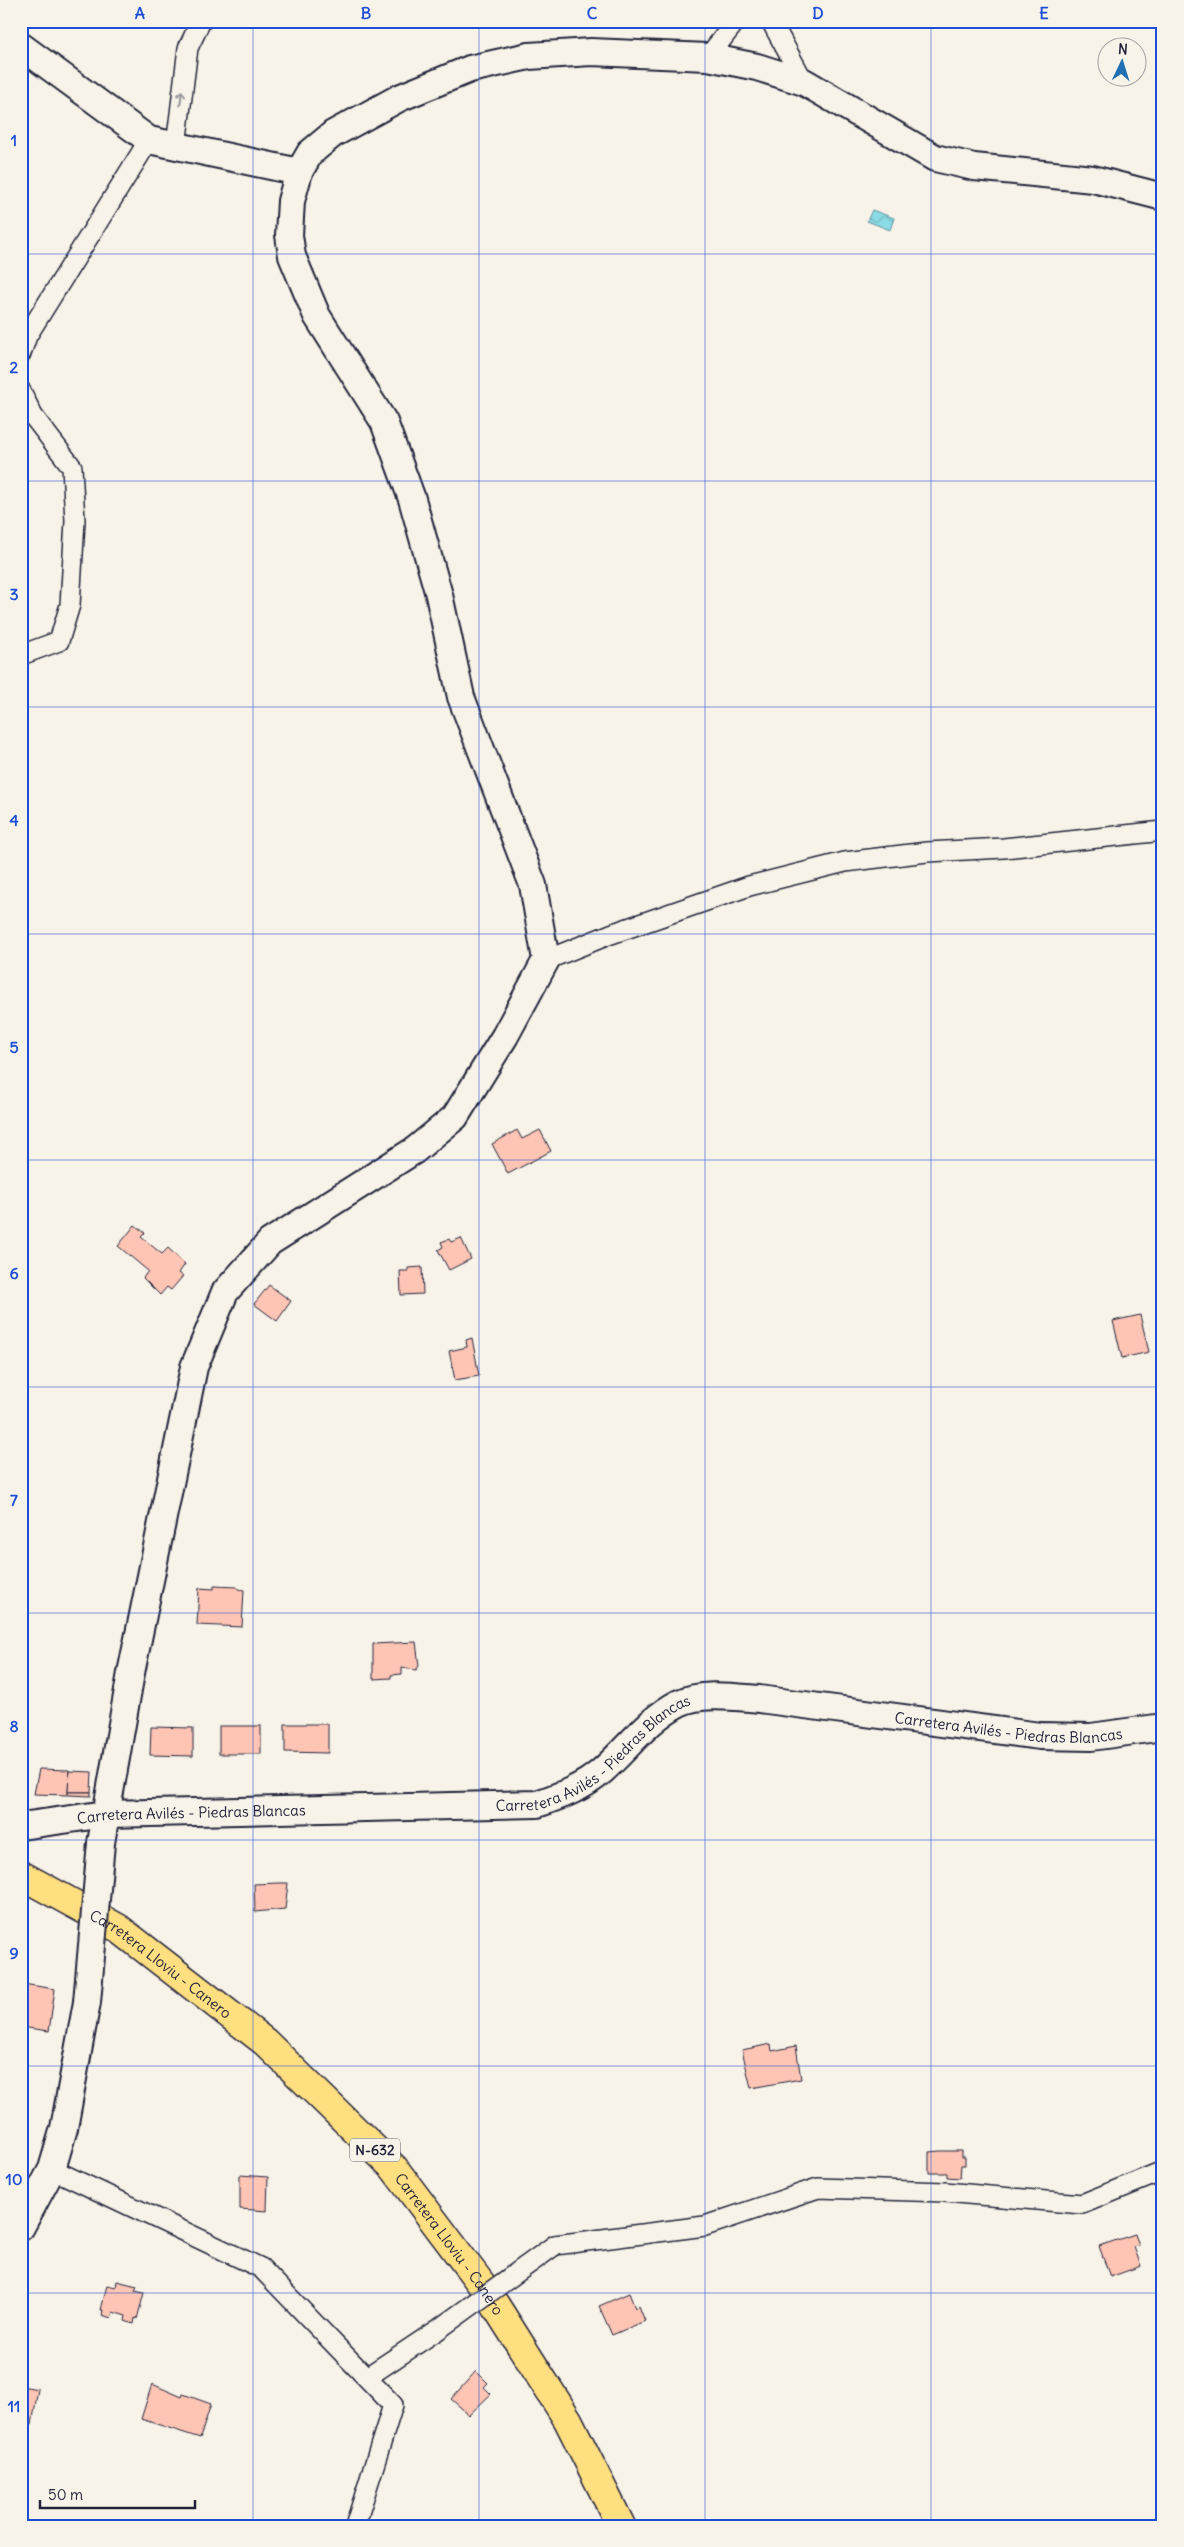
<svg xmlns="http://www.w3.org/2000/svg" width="1184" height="2547" viewBox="0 0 1184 2547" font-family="Delius,sans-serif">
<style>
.water{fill:url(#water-waves);stroke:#6191a2}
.building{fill:#fec4b4;stroke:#22223b}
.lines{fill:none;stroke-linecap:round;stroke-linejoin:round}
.street-casing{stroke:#22223b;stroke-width:22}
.secondary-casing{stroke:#22223b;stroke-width:30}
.highway-casing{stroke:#22223b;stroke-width:31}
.street{stroke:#f7f3e8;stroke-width:19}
.secondary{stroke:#f7f3e8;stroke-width:26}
.highway{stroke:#ffdf80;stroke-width:28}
.street-bridge-casing{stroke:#22223b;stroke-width:22;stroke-linecap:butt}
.secondary-bridge-casing{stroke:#22223b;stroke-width:30;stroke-linecap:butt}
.street-bridge{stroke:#f7f3e8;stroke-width:19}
.secondary-bridge{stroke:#f7f3e8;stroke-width:26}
.oneway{stroke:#97959a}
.grid{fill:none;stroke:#1d4ed8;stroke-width:1;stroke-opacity:0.55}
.labels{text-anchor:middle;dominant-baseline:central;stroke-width:4.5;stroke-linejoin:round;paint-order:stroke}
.shield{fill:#f7f3e8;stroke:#62616f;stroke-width:1}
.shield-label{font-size:14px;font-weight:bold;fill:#22223b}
.street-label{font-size:15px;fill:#22223b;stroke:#f7f3e8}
.neatline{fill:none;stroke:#1d4ed8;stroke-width:2}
.grid-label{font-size:16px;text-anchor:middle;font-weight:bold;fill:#1d4ed8}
</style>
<defs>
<pattern id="water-waves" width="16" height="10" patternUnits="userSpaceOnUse" patternTransform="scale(1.25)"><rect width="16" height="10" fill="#8bdbe6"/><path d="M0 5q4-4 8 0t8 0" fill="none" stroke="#78bcc6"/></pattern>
</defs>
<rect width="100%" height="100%" fill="#f7f3e8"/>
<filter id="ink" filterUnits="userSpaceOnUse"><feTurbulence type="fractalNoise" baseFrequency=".02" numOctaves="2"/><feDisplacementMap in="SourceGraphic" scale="10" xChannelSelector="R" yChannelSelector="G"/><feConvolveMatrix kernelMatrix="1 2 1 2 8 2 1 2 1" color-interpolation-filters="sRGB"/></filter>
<g filter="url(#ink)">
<path class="water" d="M872,210L894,218L890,230L867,221Z"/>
<g class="building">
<path d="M517,1130L522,1139L540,1130L551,1151L508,1174L492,1144Z"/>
<path d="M135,1225L145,1233L141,1237L162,1254L168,1248L185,1264L179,1273L183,1276L171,1290L167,1287L160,1295L143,1278L148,1271L118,1246Z"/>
<path d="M461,1238L471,1259L449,1270L438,1250L443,1247L441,1242L449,1239L451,1242Z"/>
<path d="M422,1267L423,1294L401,1295L400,1271H408V1268Z"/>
<path d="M269,1285L291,1301L277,1321L254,1304Z"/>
<path d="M1140,1315L1149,1352L1122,1358L1113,1321Z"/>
<path d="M472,1338L479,1376L455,1380L449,1351L467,1347L466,1340Z"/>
<path d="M214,1586L237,1587L238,1589L244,1590L242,1627L197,1625L199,1588L214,1589Z"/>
<path d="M416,1642L419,1666L416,1670L402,1668V1674L391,1675V1678L373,1679V1644Z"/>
<path d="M285,1724H328V1753L285,1752Z"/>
<rect x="219" y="1726" width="42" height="28"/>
<path d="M151,1727L193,1728V1756L150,1755Z"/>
<path d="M39,1769L69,1770L68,1795L34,1794Z"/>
<path d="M69,1771L92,1772L91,1792H68Z"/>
<path d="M68,1792H91V1796L68,1795Z"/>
<path d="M279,1883H288L285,1909L255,1912L254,1884Z"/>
<path d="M23,1984L55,1989L49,2031L21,2027Z"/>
<path d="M771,2044L772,2051L796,2046L801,2079L751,2088L742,2050Z"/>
<path d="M940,2151H961V2157H965V2165H961L960,2178L947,2177V2173H929V2152Z"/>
<path d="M240,2175L268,2177L267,2211L240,2209Z"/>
<path d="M1135,2234L1139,2246L1134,2247L1141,2266L1110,2277L1099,2246Z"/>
<path d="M117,2281L137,2286L135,2291L144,2293L137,2319L135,2318L134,2324L125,2321L126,2316L113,2312L111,2318L102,2315L103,2310H101L107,2285L116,2287Z"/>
<path d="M629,2293L635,2308L639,2306L645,2321L612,2335L599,2306Z"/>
<path d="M476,2371L488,2383L484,2387L491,2394L469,2415L451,2399Z"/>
<path d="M152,2384L182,2397L183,2394L211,2404L200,2438L141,2419Z"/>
<path d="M21,2386L38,2389L32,2425L21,2423Z"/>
</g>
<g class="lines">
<defs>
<g id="street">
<path d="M771,21L804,82"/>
<path d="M708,57L736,21"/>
<path d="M176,146L188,48L201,21"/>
<path d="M21,353L27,336L149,140"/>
<path d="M21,391L33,416L72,467L75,521L70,605L59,641L21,655"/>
<path d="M546,960L611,934L749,886L845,862L927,852L1004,848L1163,831"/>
<path d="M52,2169L261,2268L393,2405L355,2526"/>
<path d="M555,2245L705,2226L818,2188L945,2192L1082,2204L1163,2171"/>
<path d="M367,2377L436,2331"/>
</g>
<g id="secondary">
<path d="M21,46L149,140L299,172"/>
<path id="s1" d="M21,1826L106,1814L537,1804C560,1796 583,1788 602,1771C627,1749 648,1719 679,1703C701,1692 735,1697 759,1699L1040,1736L1091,1737L1163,1727"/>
<path d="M101,1843L131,1673L194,1367L225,1292L270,1242L415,1150L455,1117L505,1036L546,960L533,885L461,697L439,595L412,499L384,422L317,316L292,256L289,235L291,201L299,172L310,153L333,134L399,98L470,69L529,56L591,52L708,57L757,67L804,82L935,158L974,167L1093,179L1163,197"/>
<path d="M21,2227L52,2169L64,2128L87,2002"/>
</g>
<g id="highway">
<path id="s2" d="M21,1875L118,1928L265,2042L394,2168L485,2289L568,2420L621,2526"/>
</g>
</defs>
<use href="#street" class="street-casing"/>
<use href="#secondary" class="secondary-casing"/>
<use href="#highway" class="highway-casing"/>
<use href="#street" class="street"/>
<use href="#secondary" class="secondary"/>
<use href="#highway" class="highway"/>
<defs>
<path id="street-bridge" d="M436,2331L555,2245"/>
<path id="secondary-bridge" d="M87,2002L101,1843"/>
</defs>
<use href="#street-bridge" class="street-bridge-casing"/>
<use href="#secondary-bridge" class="secondary-bridge-casing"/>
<use href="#street-bridge" class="street-bridge"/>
<use href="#secondary-bridge" class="secondary-bridge"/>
</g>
<defs><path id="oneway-shaft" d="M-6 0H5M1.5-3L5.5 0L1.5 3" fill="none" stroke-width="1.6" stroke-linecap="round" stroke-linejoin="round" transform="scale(1.25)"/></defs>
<use class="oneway" href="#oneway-shaft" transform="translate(181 98) rotate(-84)"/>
</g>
<path class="grid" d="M253,21V2526M479,21V2526M705,21V2526M931,21V2526M21,254H1163M21,481H1163M21,707H1163M21,934H1163M21,1160H1163M21,1387H1163M21,1613H1163M21,1840H1163M21,2066H1163M21,2293H1163"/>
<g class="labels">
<rect class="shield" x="350" y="2138.5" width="50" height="23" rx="4"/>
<g class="shield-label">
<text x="375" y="2150">N-632</text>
</g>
<g class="street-label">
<text stroke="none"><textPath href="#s1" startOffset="1026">Carretera Avilés - Piedras Blancas</textPath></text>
<text stroke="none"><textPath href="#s1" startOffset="590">Carretera Avilés - Piedras Blancas</textPath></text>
<text stroke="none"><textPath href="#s1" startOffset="171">Carretera Avilés - Piedras Blancas</textPath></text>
<text stroke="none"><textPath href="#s2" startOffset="166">Carretera Lloviu - Canero</textPath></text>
<text stroke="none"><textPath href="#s2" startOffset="571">Carretera Lloviu - Canero</textPath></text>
</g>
</g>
<rect width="1184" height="2547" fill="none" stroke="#f7f3e8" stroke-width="55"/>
<g transform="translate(1122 62) rotate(4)"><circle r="24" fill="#f7f3e8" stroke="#a29fa3"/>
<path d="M0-4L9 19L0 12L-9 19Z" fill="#1f6fb2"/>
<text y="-8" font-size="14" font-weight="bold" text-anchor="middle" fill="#22223b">N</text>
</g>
<path d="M40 2500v8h155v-8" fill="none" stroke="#22223b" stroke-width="2.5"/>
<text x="48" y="2500" font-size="15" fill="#22223b" stroke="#f7f3e8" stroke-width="4" paint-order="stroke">50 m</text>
<rect x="28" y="28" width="1128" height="2492" class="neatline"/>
<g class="grid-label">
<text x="140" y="19">A</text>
<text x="366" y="19">B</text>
<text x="592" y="19">C</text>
<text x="818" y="19">D</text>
<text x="1044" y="19">E</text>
<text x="14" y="146">1</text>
<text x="14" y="373">2</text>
<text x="14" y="600">3</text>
<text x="14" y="826">4</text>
<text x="14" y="1053">5</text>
<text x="14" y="1279">6</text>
<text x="14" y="1506">7</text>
<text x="14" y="1732">8</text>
<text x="14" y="1959">9</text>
<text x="14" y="2185">10</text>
<text x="14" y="2412">11</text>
</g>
</svg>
